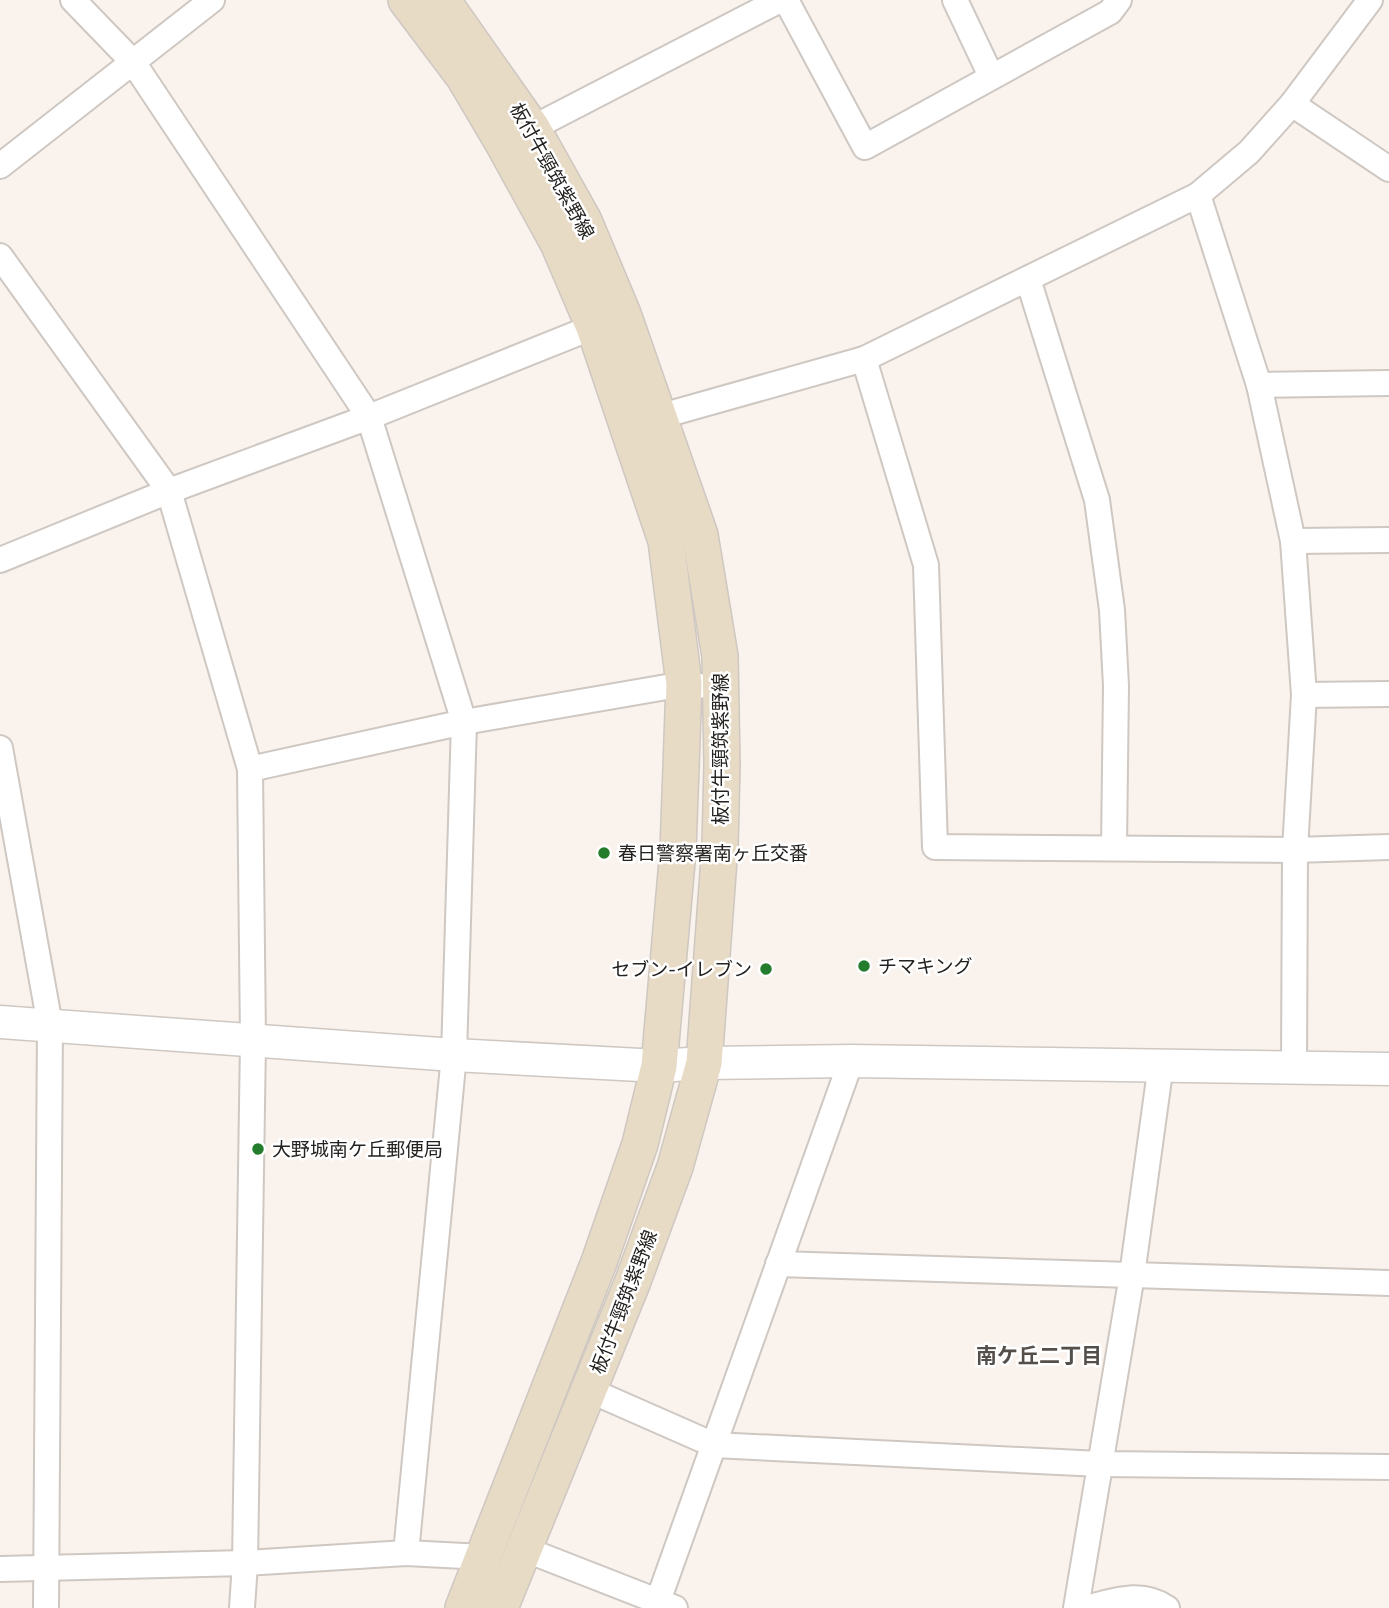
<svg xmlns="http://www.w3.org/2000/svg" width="1389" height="1608" viewBox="0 0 1389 1608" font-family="'Fira Sans','Noto Sans JP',sans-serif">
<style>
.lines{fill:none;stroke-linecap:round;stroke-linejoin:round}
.minor-casing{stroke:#cec7c2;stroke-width:28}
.tertiary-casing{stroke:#cec7c2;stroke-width:35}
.secondary-casing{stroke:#cec7c2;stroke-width:38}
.minor{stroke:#fff;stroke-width:24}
.tertiary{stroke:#fff;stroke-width:32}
.secondary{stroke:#e7dbc5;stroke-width:35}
.poi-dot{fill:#247d2c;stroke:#fff;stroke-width:2.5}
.labels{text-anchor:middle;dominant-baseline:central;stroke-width:5;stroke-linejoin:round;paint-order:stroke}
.street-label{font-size:19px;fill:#242220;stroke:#fff}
.poi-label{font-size:19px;fill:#242220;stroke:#fff;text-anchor:start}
.neighbourhood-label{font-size:21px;font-weight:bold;fill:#554f4b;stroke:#fff}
</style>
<rect width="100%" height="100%" fill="#faf3ed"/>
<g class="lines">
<defs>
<g id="minor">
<path d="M73,0L133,62L369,417L464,722L454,1055L406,1553"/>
<path d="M786,0L865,147L1110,12L1119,0"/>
<path d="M955,0L991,76"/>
<path d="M1292,104L1389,169"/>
<path d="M519,135L780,0"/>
<path d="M0,166L212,0"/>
<path d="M1198,195L1259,385L1293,541L1304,695L1295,850L1294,1067"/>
<path d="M0,256L169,491L250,769L253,1040L245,1563L242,1608"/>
<path d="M1028,279L1097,500L1112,610L1116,686L1114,848"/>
<path d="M864,359L926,565L935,847L1295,850L1389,847"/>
<path d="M1259,385L1389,383"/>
<path d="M646,423L658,417L864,359L1198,195L1249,152L1292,104L1370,0"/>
<path d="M1293,541L1389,540"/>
<path d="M0,560L169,491L369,417L608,321"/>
<path d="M1304,695L1389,694"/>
<path d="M0,748L50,1025L46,1608"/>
<path d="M250,769L464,722L684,684L699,686"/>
<path d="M778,1264L1389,1283"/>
<path d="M589,1390L714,1445L1100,1464L1389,1467"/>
<path d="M524,1549L675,1608"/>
<path d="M0,1569L245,1563L406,1553L483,1557"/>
<path d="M658,1601L851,1061"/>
<path d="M1076,1608L1132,1275L1161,1064"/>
<path d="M1086,1608C1114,1601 1141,1590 1167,1608"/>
</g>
<path id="tertiary" d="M0,1022L454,1055L659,1066L704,1063L851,1061L1389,1069"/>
<g id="secondary">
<path d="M406,0L464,77L503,143L558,243L594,327L666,541L684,684L678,850L659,1066L640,1144L599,1262L463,1608"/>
<path d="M442,0L532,128L584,221L623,314L700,535L720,656L722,765L720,846L704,1063L675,1167L633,1281L500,1608"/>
</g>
</defs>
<use href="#minor" class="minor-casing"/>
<use href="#tertiary" class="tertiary-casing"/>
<use href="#secondary" class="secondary-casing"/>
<use href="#minor" class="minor"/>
<use href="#tertiary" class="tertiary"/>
<use href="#secondary" class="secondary"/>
</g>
<g class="poi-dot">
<circle cx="604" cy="853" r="7"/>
<circle cx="864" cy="966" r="7"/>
<circle cx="766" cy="969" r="7"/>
<circle cx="258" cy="1149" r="7"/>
</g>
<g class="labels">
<g class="street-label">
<text transform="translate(552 171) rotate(61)">板付牛頸筑紫野線</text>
<text transform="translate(720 749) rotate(-90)">板付牛頸筑紫野線</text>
<text transform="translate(624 1302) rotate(-69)">板付牛頸筑紫野線</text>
</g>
<g class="poi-label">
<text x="618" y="853">春日警察署南ヶ丘交番</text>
<text x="878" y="966">チマキング</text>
<text x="752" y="969" text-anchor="end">セブン-イレブン</text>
<text x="272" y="1149">大野城南ケ丘郵便局</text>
</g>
<g class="neighbourhood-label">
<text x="1039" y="1356">南ケ丘二丁目</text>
</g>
</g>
</svg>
